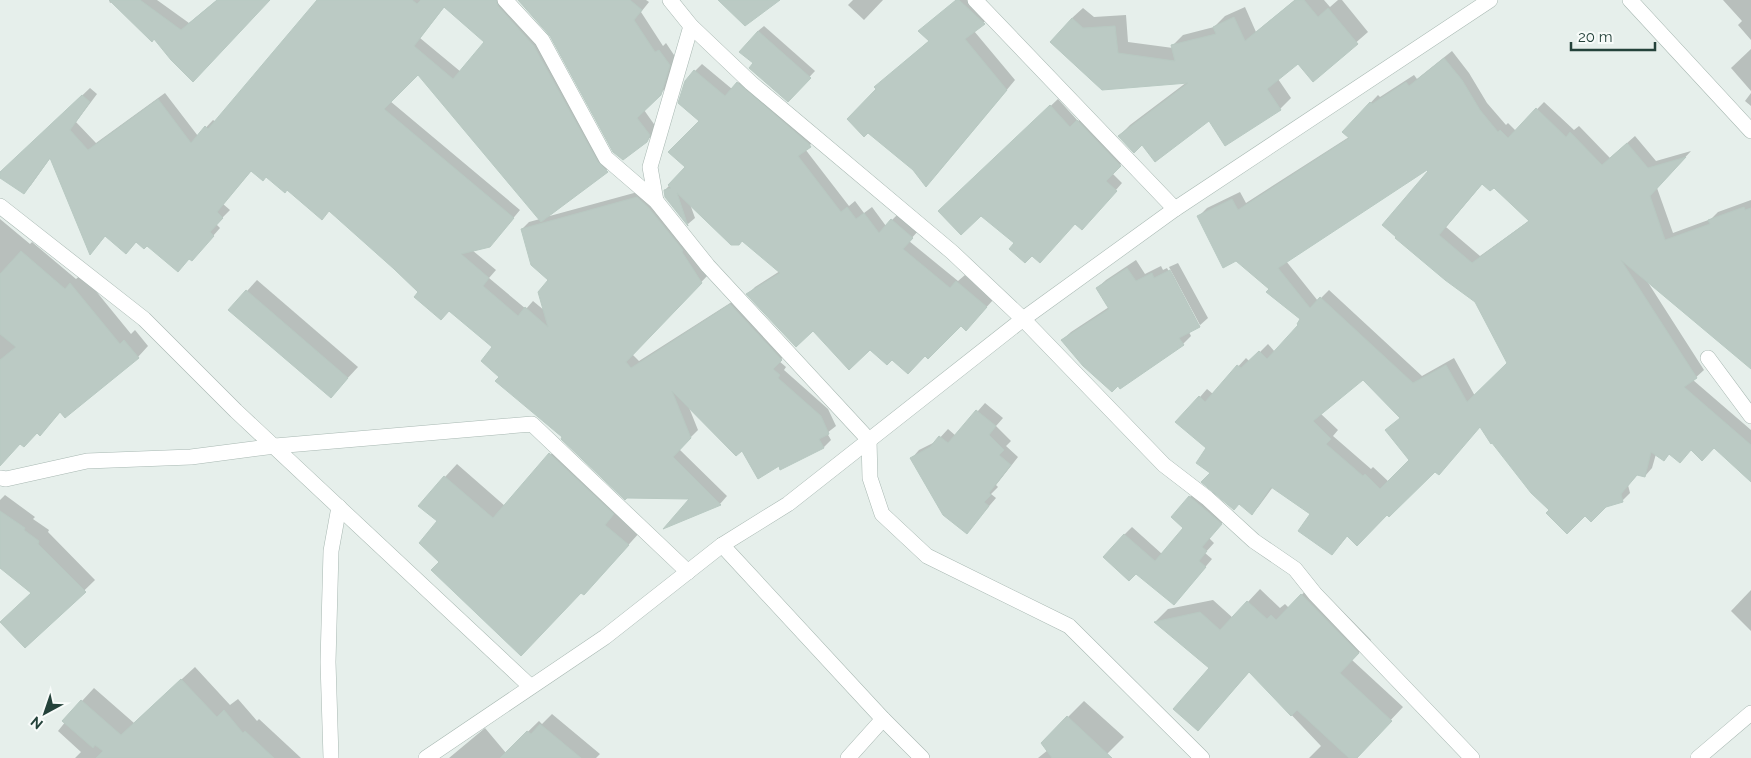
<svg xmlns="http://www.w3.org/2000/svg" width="1751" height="758" viewBox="0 0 1751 758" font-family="Raleway,sans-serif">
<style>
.shadow{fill:#0003;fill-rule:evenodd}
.building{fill:#bbcac4;stroke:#b8c9c2;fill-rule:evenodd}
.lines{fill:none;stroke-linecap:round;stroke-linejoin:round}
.minor-casing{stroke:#a8b8b2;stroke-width:16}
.minor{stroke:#fff;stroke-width:15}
</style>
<rect width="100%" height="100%" fill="#e6efeb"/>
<g class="shadow">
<path d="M109,0H157L189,23L217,0H269L193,80L154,38L112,2L110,3Z"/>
<path d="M319,0H506L541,38L614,164L546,217L645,190L709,274L632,354L639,361L738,298L789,352L779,361L786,367L784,370L828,409L836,426L827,433L831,440L824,447L779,464L742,449L688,405L698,430L679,449L727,496L720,504L667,526L692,498L564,437L501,377L494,347L449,310L420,292L395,268L329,210L287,189L266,175L252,170L223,204L230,210L216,224L220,228L199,252L147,244L137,241L126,252L106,235L97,246L51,157L31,185L24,192L0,176V174L6,168L90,88L97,94L76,122L96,143L165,93L198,136L213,120L216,122ZM445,6L486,42L461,72L420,38ZM418,74L540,219L529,222L522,229L550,280L545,311L533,301L526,309L489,278L496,270L472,250L497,238L520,210L390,101Z"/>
<path d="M519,0H646L649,2L641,12L663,46L666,43L676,58L668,86L644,110L656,127L654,133L647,141Z"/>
<path d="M853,0H883L864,20L848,5Z"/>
<path d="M956,0H977L993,14L974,31L1015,80L935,176L876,87L930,40Z"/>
<path d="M1295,0H1324L1330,7L1338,0H1342L1368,32L1313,80L1298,63L1278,79L1291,98L1280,109L1209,119L1143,143L1119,136L1130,125L1187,82L1102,89L1072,18L1083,8L1094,17L1126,15L1128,42L1173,48L1172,46L1183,35L1214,27L1225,16L1245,7L1256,32Z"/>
<path d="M1723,0H1751V40L1738,25L1742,21Z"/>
<path d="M764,26L815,71L788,100L754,63L758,31Z"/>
<path d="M1751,49V91L1731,68Z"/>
<path d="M1452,51L1469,73L1487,103L1506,125L1508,123L1516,131L1544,102L1574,130L1579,126L1610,158L1635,136L1656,161L1691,151L1657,188L1673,233L1711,219L1718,212L1751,200V368L1647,281L1704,370L1693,380L1751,430V480L1715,446L1670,453L1664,460L1656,454L1652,468L1645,476L1638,474L1628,485L1630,493L1622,501L1585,514L1551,510L1481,426L1387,514L1348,535L1339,546L1312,514L1273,487L1259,506L1252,514L1211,472L1200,397L1207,389L1213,394L1246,358L1250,362L1268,344L1275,352L1299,325L1302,319L1199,216L1207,208L1240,192L1246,203L1349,137L1343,132L1378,95L1380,97L1414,75L1417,79ZM1428,168L1430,171L1397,238L1476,301L1508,363L1475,396L1454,358L1422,376L1329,290L1318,301L1286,261ZM1483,183L1494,186L1530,220L1480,256L1446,227ZM1363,379L1401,417L1411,460L1389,482L1373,467L1371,469L1333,436L1338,430L1320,413Z"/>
<path d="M702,64L732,89L745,76L817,139L805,149L849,206L855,201L864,213L872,207L886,226L899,213L919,230L909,241L958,281L965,275L993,300L973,322L961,324L925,354L892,358L870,349L813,329L748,294L755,287L780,271L742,240L690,204L695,218L688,224L666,196L665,190L687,167L701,121L695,71Z"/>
<path d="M1751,93V106L1745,101Z"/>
<path d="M1058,99L1078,121L1085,115L1127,158L1112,173L1122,183L1089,221L1076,222L1015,243L981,214L946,205Z"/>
<path d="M0,219L30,244L32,242L76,279L82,274L131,334L135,330L148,346L138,357L61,411L40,434L38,432L21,442L0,464Z"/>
<path d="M1136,260L1145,274L1161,266L1163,270L1167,268L1198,325H1200L1169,267L1178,263L1208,318L1199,326L1189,332L1191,336L1183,344L1062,340L1071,332L1109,307L1097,288L1106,280Z"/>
<path d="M257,280L358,367L331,396L230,310Z"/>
<path d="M985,403L1003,418L996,426L1011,441L1006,446L1018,457L996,485L998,487L991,494L996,498L967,532L912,458L919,450L937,441L948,429L956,436Z"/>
<path d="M562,442L625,502L616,512L640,532L596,581L440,562L439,521L445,477L457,464L505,506Z"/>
<path d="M1197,489L1228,516L1209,538L1214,543L1205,553L1212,559L1181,596L1124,535L1132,527L1162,554L1184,528L1190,497Z"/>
<path d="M5,495L35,517L33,519L49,530L48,532L95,580L26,647L32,593L0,567V500Z"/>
<path d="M1314,582L1371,640L1352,660L1403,707L1355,758H1309L1321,746L1250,671L1198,729L1210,668L1156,621L1168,609L1213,600L1233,618L1260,589L1280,608L1285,604L1289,608Z"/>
<path d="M1751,590V631L1731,611Z"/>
<path d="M195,667L230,705L238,699L257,721L259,719L301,758H75L81,752L58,731L82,701L94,688L134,723Z"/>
<path d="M1084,701L1124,737L1103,758H1038L1048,750L1042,743Z"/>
<path d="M552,714L600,754L596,758H449L485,728L506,753L539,721L542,724Z"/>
</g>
<g class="building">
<path d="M109,0H140L181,30L217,0H270L193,82L171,60L154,39L152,42Z"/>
<path d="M317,0H412L417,4L421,0H496L498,6L534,46L598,162L608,172L541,222L418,75L384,109L514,218L490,247L461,254L489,278L483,286L518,316L525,307L548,327L538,292L548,280L531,265L521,229L637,197L649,208L683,250L682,252L702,283L626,362L631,368L730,304L782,360L773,369L780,375L778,378L821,416L829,434L819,439L824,448L780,470L779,466L758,479L742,451L736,456L672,391L691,438L673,457L721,505L663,529L689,499L627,498L625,500L561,439L562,437L495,381L499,377L481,361L492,347L449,311L441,320L414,297L418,292L394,269L329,211L322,220L287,190L285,193L266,177L263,181L251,171L217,212L223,218L210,232L214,236L192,261L189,259L178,272L147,246L144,249L136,242L126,254L105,236L90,255L50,158L24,194L0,178V172L82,95L90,102L70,130L88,150L158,99L191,143L205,126L208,129ZM444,7L484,42L453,79L414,46Z"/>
<path d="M518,0H630L642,10L634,20L655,52L659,50L670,65L661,95L637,118L650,135L647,142L623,160L613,152L550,36Z"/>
<path d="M718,0H780L745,26Z"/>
<path d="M956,0H959L985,24L965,39L1007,90L926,187L913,170L868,133L864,137L847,119L876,89L874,87L929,41L918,31Z"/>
<path d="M1295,0H1304L1318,17L1328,8L1358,44L1313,82L1298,64L1267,89L1281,110L1225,146L1209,121L1155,162L1142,145L1134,153L1118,136L1188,83L1102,90L1050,42L1072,18L1083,28L1115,26L1118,53L1175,61L1171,45L1216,34L1213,27L1234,17L1245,41Z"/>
<path d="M758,31L811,78L788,102L749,68L753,63L739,52Z"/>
<path d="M1444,58L1462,80L1480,110L1498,132L1500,130L1508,138L1536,108L1566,137L1570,132L1602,165L1627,143L1648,168L1686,157L1650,196L1665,240L1710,224L1708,220L1744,207L1745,210L1751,208V369L1621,260L1697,378L1684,387L1751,445V482L1714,448L1702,461L1691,450L1680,463L1669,454L1664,461L1651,452L1645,477L1637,475L1621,494L1623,502L1606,507L1591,522L1585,516L1567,534L1546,513L1549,510L1531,493L1492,443L1491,444L1480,427L1439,475L1435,472L1389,517L1387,515L1357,546L1347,536L1332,555L1298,531L1310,514L1271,487L1252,515L1239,504L1234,510L1201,482L1210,473L1196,463L1206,448L1175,422L1199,396L1205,402L1237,365L1241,368L1259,351L1267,359L1298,325L1297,324L1300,319L1266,292L1269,289L1236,261L1223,268L1197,216L1232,199L1238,210L1349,138L1342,132L1370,102L1372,104L1406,82L1409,86ZM1427,170L1428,171L1382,225L1396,237L1395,238L1445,280L1475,302L1507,363L1467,402L1446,365L1413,383L1320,297L1310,308L1278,268ZM1482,184L1490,191L1494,188L1529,221L1472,263L1439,235ZM1363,380L1400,418L1385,430L1409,460L1380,489L1365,474L1363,476L1326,444L1331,439L1313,421Z"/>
<path d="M694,70L725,96L737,82L809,144L811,147L798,156L841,212L847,207L856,219L864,213L879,233L891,219L913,238L903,249L950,288L956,281L987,307L966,331L961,326L928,359L925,356L908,374L892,360L887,365L870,350L849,370L813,331L796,347L746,294L780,273L742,241L739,245H731L677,193L688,226L665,197L664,190L671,188L668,185L685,167L668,152L699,121L678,103L685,81Z"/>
<path d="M1050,105L1070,127L1077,120L1121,166L1106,181L1117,191L1082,230L1075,224L1040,263L1032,256L1025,263L1009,249L1014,243L981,216L961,235L938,211Z"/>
<path d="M21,251L65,289L70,283L120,344L124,340L139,358L65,418L60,412L40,436L37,433L24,447L20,444L0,466V360L16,347L0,334V274Z"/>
<path d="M1127,268L1136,281L1152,273L1154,278L1170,270L1200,327L1179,338L1184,345L1120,389L1118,386L1112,392L1083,366L1061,340L1109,309L1096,288Z"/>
<path d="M246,290L348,378L331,398L228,310Z"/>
<path d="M976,410L996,426L989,435L1004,450L999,455L1011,465L989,493L991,495L984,502L989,506L967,534L943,515L910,458L930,447L939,436L948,443Z"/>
<path d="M549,453L614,514L605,525L629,545L584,595L581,593L521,656L431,570L439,562L419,543L437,521L418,506L444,476L493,518Z"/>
<path d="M1189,496L1222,524L1202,547L1207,551L1199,561L1206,567L1174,605L1136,574L1129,581L1103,557L1124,534L1155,561L1183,528L1171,517Z"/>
<path d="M0,511L25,528L24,530L39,541L38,544L86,592L25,648L0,622L31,593L0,568Z"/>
<path d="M1301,594L1359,653L1340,673L1392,721L1357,758H1349L1297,710L1291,716L1249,672L1198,731L1173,709L1209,668L1154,622L1200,612L1220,630L1247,601L1267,619L1271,615L1276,620Z"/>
<path d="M181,679L217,717L224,710L243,733L245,731L274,758H96L103,751L95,745L93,748L62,721L81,700L121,735Z"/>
<path d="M1067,716L1112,758H1052L1041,743Z"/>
<path d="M540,724L581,758H500L527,731L531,734Z"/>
</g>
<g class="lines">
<defs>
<g id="minor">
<path d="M505,0L542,40L606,158L656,201L708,266L869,440L870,478L882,514L927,556L1069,626L1202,758"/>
<path d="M670,0L691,26L751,83L952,252L1023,319L1164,465L1207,498L1254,541L1295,569L1315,594L1472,758"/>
<path d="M975,0L1175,209"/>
<path d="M1630,0L1751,131"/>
<path d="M656,201L650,167L691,26"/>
<path d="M0,206L144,319L236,411L530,686"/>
<path d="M1708,358L1751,416"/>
<path d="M0,478L6,479L87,461L191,457L275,446L532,424L688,572"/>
<path d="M722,545L883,719L922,758"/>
<path d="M331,758L328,662L331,551L339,507"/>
<path d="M426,758L605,637L722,545L788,504L1023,319L1175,209L1490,0"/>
<path d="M848,758L883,719"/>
<path d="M1698,758L1751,713"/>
</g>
</defs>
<use href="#minor" class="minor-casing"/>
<use href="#minor" class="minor"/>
</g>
<g transform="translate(45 713) rotate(220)" stroke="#f7fbf9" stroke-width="4" paint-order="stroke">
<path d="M0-4L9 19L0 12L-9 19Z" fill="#24423a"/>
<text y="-8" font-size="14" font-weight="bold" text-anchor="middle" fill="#24423a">N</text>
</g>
<path d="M1571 42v8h84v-8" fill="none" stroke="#24423a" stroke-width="2.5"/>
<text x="1578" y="42" font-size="15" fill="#24423a" stroke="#f7fbf9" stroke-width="4" paint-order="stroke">20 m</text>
</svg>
